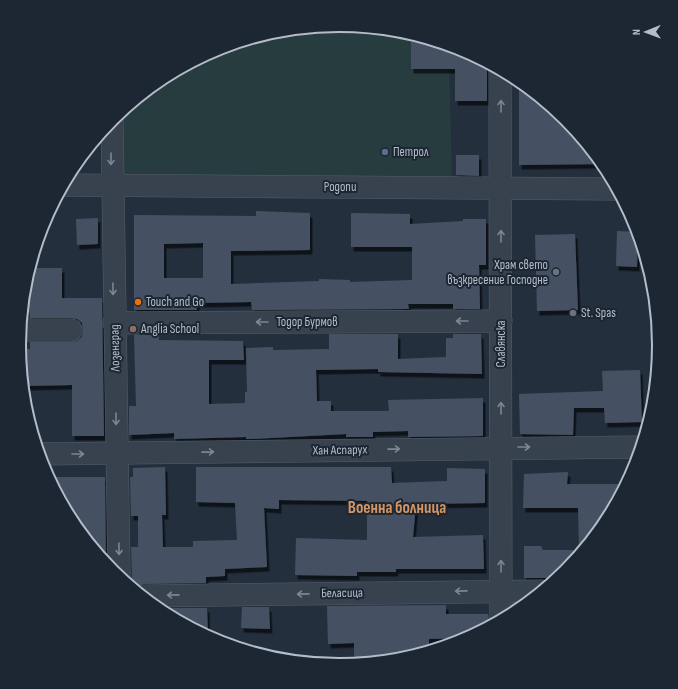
<svg xmlns="http://www.w3.org/2000/svg" width="678" height="689" viewBox="0 0 678 689" font-family="'Sofia Sans Condensed',sans-serif">
<style>
.medical{fill:#32303f}
.green{fill:#263c3f}
.building{fill:#455162;fill-rule:evenodd;filter:url(#shadow)}
.lines{fill:none;stroke-linecap:round;stroke-linejoin:round}
.minor-casing{stroke:#565f6c;stroke-width:23}
.minor{stroke:#38414e;stroke-width:22}
.oneway{stroke:#7c8592}
.service-dot{fill:#5c6f8a;stroke:#1d2633;stroke-width:1.5}
.worship-dot{fill:#6b7280;stroke:#1d2633;stroke-width:1.5}
.food-dot{fill:#e8710a;stroke:#1d2633;stroke-width:1.5}
.education-dot{fill:#8d6e63;stroke:#1d2633;stroke-width:1.5}
.labels{text-anchor:middle;dominant-baseline:central;stroke-width:4;stroke-linejoin:round;paint-order:stroke}
.poi-label{font-size:13px;fill:#b4bcc9;stroke:#1d2633;text-anchor:start}
.street-label{font-size:13px;fill:#b4bcc9;stroke:#1d2633}
.district-label{font-size:17px;font-weight:bold;fill:#d59563;stroke:#1d2633}
.rim{fill:none;stroke:#b4bcc9;stroke-width:2}
</style>
<defs>
<filter id="shadow"><feDropShadow dx="2.5" dy="4.5" stdDeviation="0" flood-color="#0009"/></filter>
</defs>
<rect width="100%" height="100%" fill="#242f3e"/>
<path class="medical" d="M513,594H537L513,612Z"/>
<path class="green" d="M339,25C380,29 414,28 449,51L452,181L124,179L123,110L161,78L217,49L277,31Z"/>
<g class="building">
<path d="M411,33L462,49L487,63V101H455V69H411Z"/>
<path d="M519,80L565,118L603,164L519,165Z"/>
<path d="M456,155H479V176L456,175Z"/>
<path d="M256,211L310,213V250L231,251V284L319,281V279L350,280V282L412,280V247H351V213L410,214V224L463,221V219H486V265H479L480,309H453V304H408L409,309L252,310L251,302L197,303V310H134V215L256,216ZM203,243V278H164V244Z"/>
<path d="M98,218V244L77,245L76,219Z"/>
<path d="M617,231L638,232L637,267L616,266Z"/>
<path d="M575,234L578,310L537,311L535,235Z"/>
<path d="M29,268H62V298H102L104,436H72V385L24,386L23,349H30V342H71L77,341L82,337L83,330L82,323L77,319L71,318H30L29,307H23L25,282Z"/>
<path d="M329,334H398V359L446,357V338H453V334H481L482,374L378,372V369L316,370L317,401H331V411H389L388,400L483,398V436L408,437V431L373,432V437H346V434L252,439H246V437L174,439V433L129,435V406H136L134,335H159V340L243,341L244,360H209V404L245,403V392H247L246,348L273,347V350L329,349Z"/>
<path d="M640,370L642,422L605,423L604,408H574L573,435L520,434L519,394L603,391L602,371Z"/>
<path d="M165,467L166,515H162L163,547H193V541L237,540L235,503L196,502V467H391L392,483L447,481V468L485,469V503L416,504L413,537L483,535L484,569H396V572H357V576L295,575L296,538L367,540V501L279,500V509L264,508L267,567L225,569V576L206,577V583L143,584L134,588L128,584L132,576L131,547H138V516H131L130,477H133V468Z"/>
<path d="M568,472L567,484H626L605,522L565,571L556,578H524V546H541L543,550H579L578,508H523L524,474Z"/>
<path d="M49,477H105L106,563L73,522Z"/>
<path d="M446,605V614H488L490,625L465,638L429,639V650L401,658L354,663V643L328,644L327,606Z"/>
<path d="M242,607H269L270,629L241,628Z"/>
<path d="M158,608H207L208,636L161,610Z"/>
</g>
<g class="lines">
<defs>
<g id="minor">
<path d="M500,70L501,619"/>
<path d="M112,120L119,576"/>
<path d="M63,185L617,189"/>
<path d="M114,323L501,321"/>
<path d="M20,330H71"/>
<path d="M39,454L641,447"/>
<path d="M143,596L541,591"/>
</g>
</defs>
<use href="#minor" class="minor-casing"/>
<use href="#minor" class="minor"/>
</g>
<defs><path id="oneway-shaft" d="M-6 0H5M1.5-3L5.5 0L1.5 3" fill="none" stroke-width="1.6" stroke-linecap="round" stroke-linejoin="round"/></defs>
<g class="oneway">
<use href="#oneway-shaft" transform="translate(501 106) rotate(-90)"/>
<use href="#oneway-shaft" transform="translate(111 159) rotate(90)"/>
<use href="#oneway-shaft" transform="translate(501 236) rotate(-90)"/>
<use href="#oneway-shaft" transform="translate(113 289) rotate(89)"/>
<use href="#oneway-shaft" transform="translate(462 321) rotate(180)"/>
<use href="#oneway-shaft" transform="translate(262 322) rotate(180)"/>
<use href="#oneway-shaft" transform="translate(501 408) rotate(-90)"/>
<use href="#oneway-shaft" transform="translate(116 419) rotate(89)"/>
<use href="#oneway-shaft" transform="translate(524 447)"/>
<use href="#oneway-shaft" transform="translate(394 449) rotate(-1)"/>
<use href="#oneway-shaft" transform="translate(208 452) rotate(-1)"/>
<use href="#oneway-shaft" transform="translate(78 454)"/>
<use href="#oneway-shaft" transform="translate(119 549) rotate(89)"/>
<use href="#oneway-shaft" transform="translate(501 566) rotate(-90)"/>
<use href="#oneway-shaft" transform="translate(461 591) rotate(179)"/>
<use href="#oneway-shaft" transform="translate(303 594) rotate(179)"/>
<use href="#oneway-shaft" transform="translate(173 595) rotate(179)"/>
</g>
<circle class="service-dot" cx="385" cy="152" r="4"/>
<g class="worship-dot">
<circle cx="556" cy="272" r="4"/>
<circle cx="573" cy="313" r="4"/>
</g>
<circle class="food-dot" cx="138" cy="302" r="4"/>
<circle class="education-dot" cx="133" cy="329" r="4"/>
<g class="labels">
<g class="poi-label">
<text x="393" y="152">Петрол</text>
<text x="548" y="265" text-anchor="end">Храм свето<tspan x="548" dy="15">възкресение Господне</tspan></text>
<text x="146" y="302">Touch and Go</text>
<text x="581" y="313">St. Spas</text>
<text x="141" y="329">Anglia School</text>
</g>
<g class="street-label">
<text x="340" y="187">Родопи</text>
<text x="307" y="322">Тодор Бурмов</text>
<text transform="translate(501 344) rotate(-90)">Славянска</text>
<text transform="translate(115 348) rotate(-91)">Лозенград</text>
<text transform="translate(340 450) rotate(-1)">Хан Аспарух</text>
<text transform="translate(342 593) rotate(-1)">Беласица</text>
</g>
<g class="district-label">
<text x="397" y="508">Военна болница</text>
</g>
</g>
<path d="M0 0H678V689H0ZM26 345a313 313 0 1 1 626 0a313 313 0 1 1-626 0Z" fill="#1d2633" fill-rule="evenodd"/>
<path class="rim" d="M26 345a313 313 0 1 1 626 0a313 313 0 1 1-626 0Z"/>
<g transform="translate(646 32) rotate(269)" stroke="#1d2633" stroke-width="3" paint-order="stroke">
<path d="M0-3L7 15L0 10L-7 15Z" fill="#b4bcc9"/>
<text y="-6" font-size="11" font-weight="bold" text-anchor="middle" fill="#b4bcc9">N</text>
</g>
</svg>
